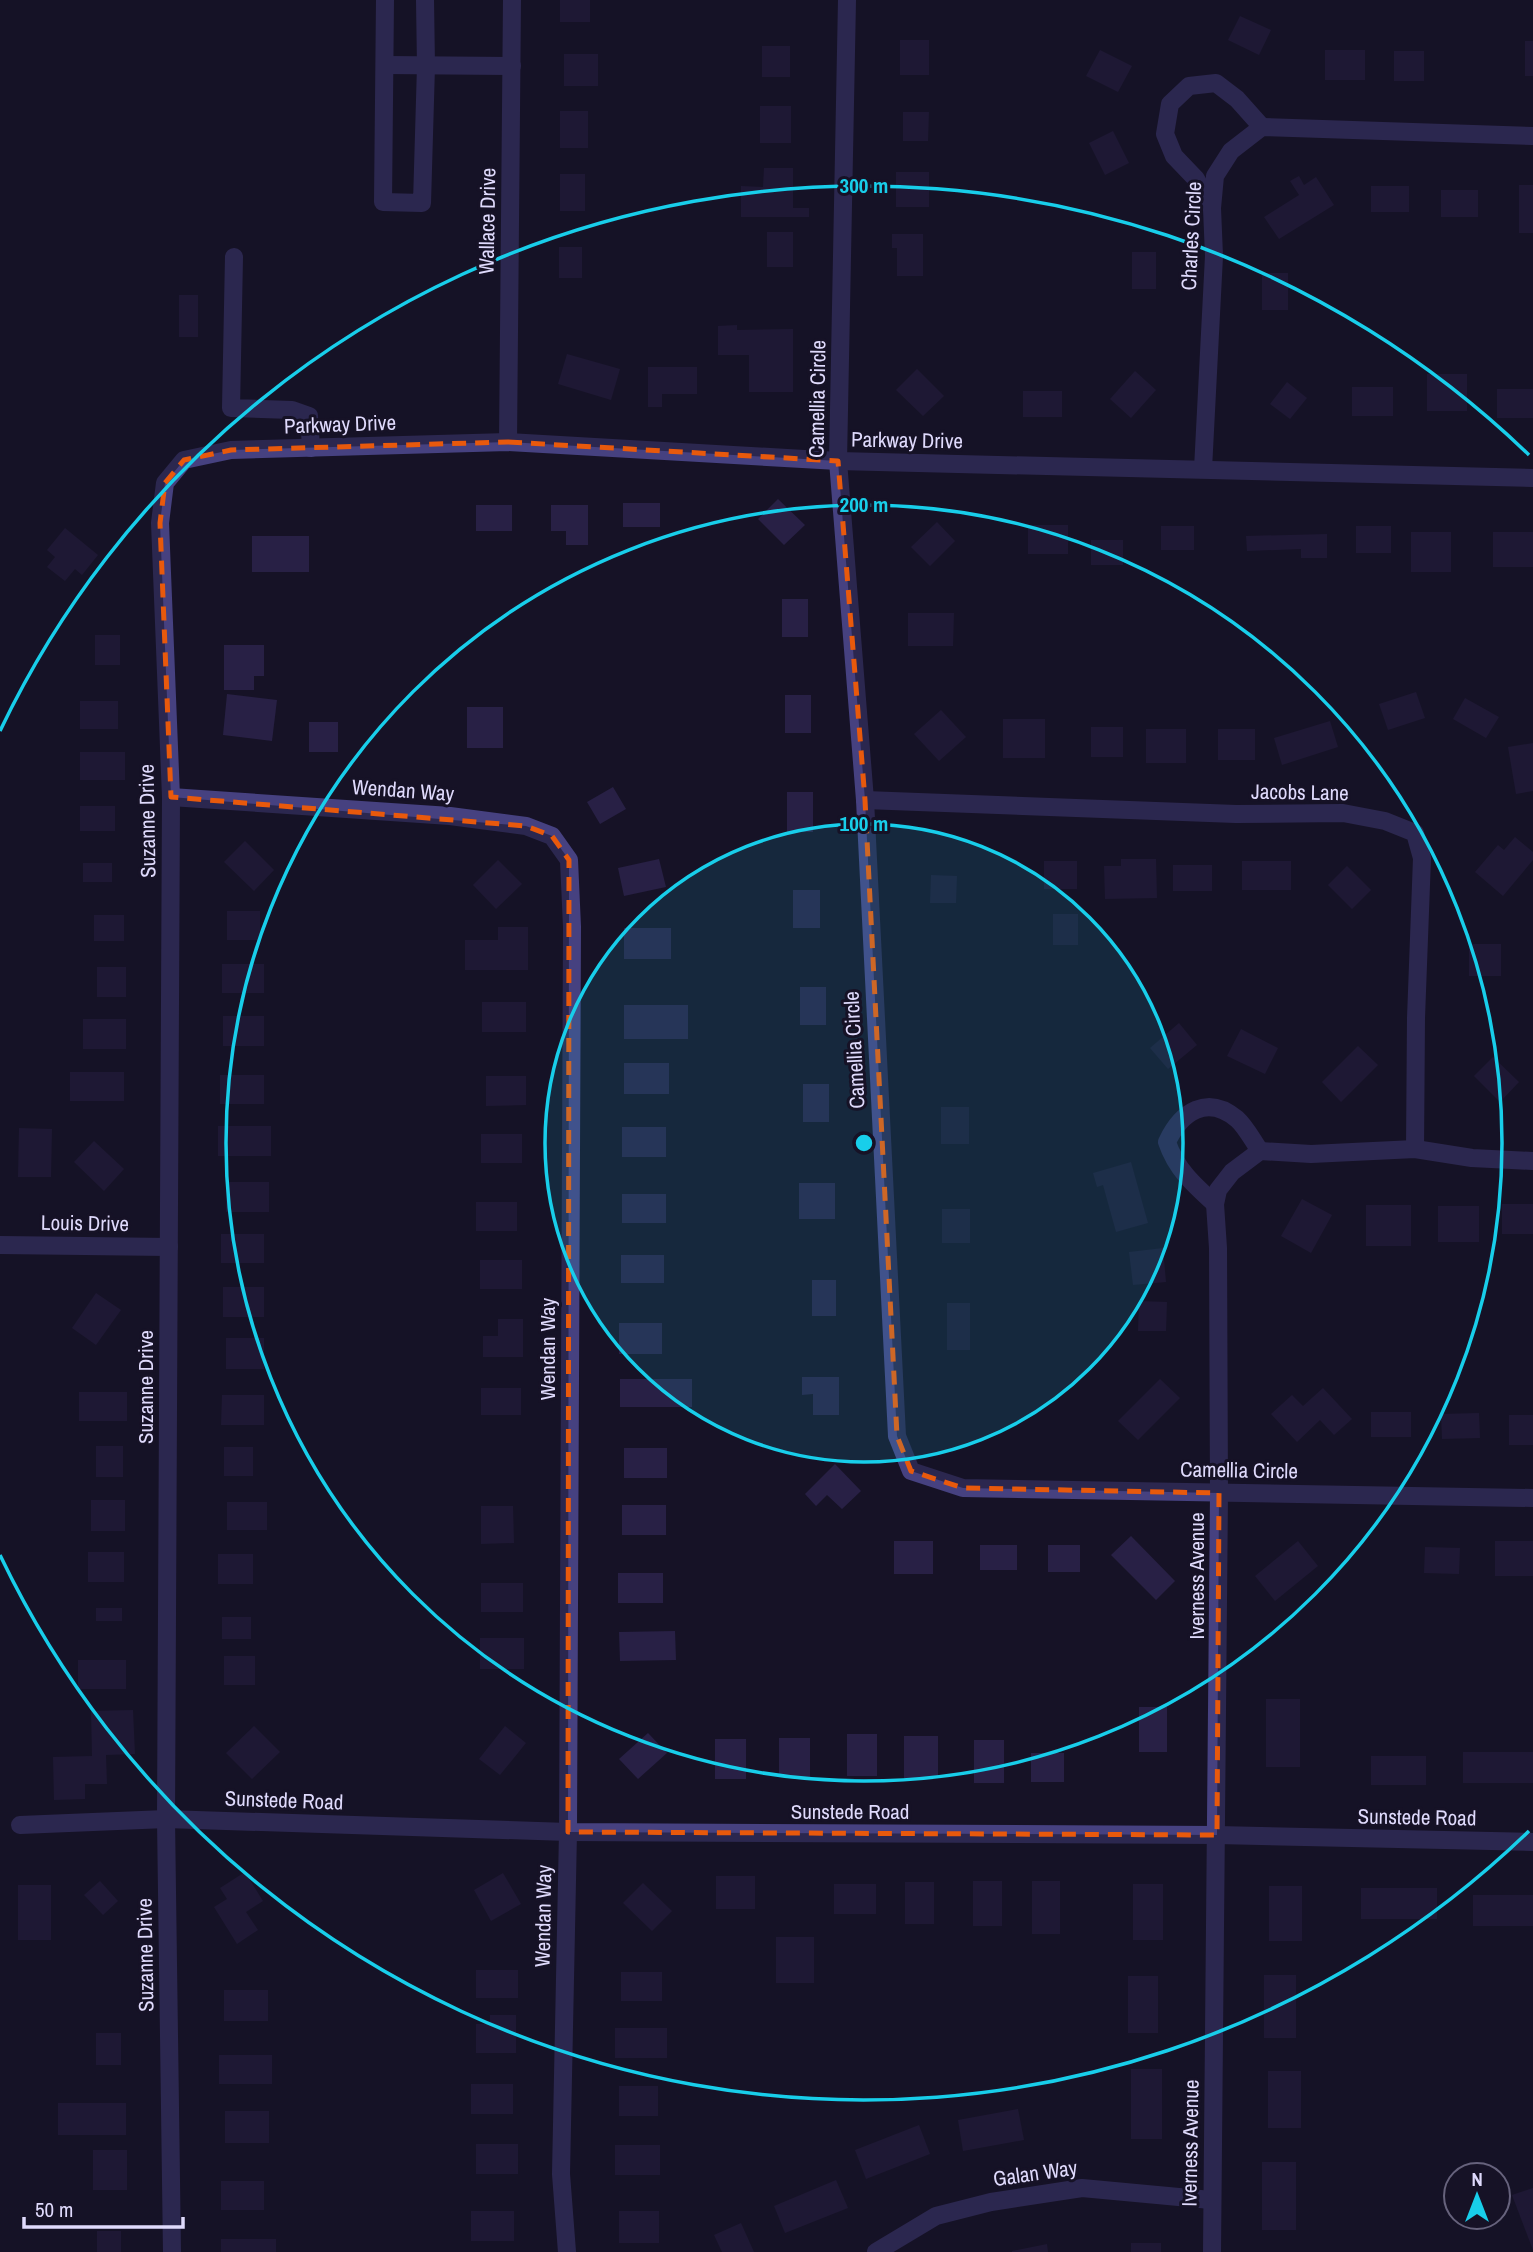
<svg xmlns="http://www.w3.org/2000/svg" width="1533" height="2252" viewBox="0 0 1533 2252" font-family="'Archivo Narrow',sans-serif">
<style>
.building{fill:#282045}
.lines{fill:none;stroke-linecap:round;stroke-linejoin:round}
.minor{stroke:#464180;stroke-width:18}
.marked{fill:none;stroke:#e8590c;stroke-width:5;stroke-dasharray:14 9;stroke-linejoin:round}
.ring{fill:none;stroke:#18ceea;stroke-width:3.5}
.labels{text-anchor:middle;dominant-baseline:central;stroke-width:6;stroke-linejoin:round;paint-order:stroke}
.street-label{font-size:21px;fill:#dfdafc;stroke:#161226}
.centre{fill:#18ceea;stroke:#161226;stroke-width:3.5}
.ring-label{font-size:21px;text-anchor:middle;font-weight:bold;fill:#18ceea;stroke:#161226;stroke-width:6;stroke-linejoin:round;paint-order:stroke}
</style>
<rect width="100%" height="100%" fill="#161226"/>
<g class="building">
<rect x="560" y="0" width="30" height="22"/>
<path d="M1240,16L1271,30L1259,55L1228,40Z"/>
<rect x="900" y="40" width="29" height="35"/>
<rect x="1525" y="41" width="8" height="35"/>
<rect x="762" y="46" width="28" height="31"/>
<path d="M1100,50L1132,66L1118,92L1086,76Z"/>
<rect x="1325" y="50" width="40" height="30"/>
<rect x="1394" y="51" width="30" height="30"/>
<rect x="564" y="54" width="34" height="32"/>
<rect x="760" y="106" width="31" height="37"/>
<rect x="560" y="111" width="28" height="37"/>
<path d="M903,112H929L928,141H903Z"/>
<path d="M1113,131L1129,163L1105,175L1089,143Z"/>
<path d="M764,168H793V208H809V217H741V186L763,187Z"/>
<rect x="896" y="172" width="33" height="35"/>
<rect x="560" y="174" width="25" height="37"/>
<path d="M1299,176L1304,185L1316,177L1334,205L1279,239L1264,217L1299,195L1290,181Z"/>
<rect x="1519" y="185" width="14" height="48"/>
<rect x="1371" y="186" width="38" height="26"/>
<rect x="1441" y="190" width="37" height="27"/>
<rect x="767" y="232" width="26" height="35"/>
<path d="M892,234H923V276H897V248H892Z"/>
<rect x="559" y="247" width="23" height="31"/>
<rect x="1132" y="252" width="24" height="37"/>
<rect x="1262" y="273" width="26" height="37"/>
<rect x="179" y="295" width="19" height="42"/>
<path d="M737,325V330L793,329V392H749V355H718V326Z"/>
<path d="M567,354L620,369L611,400L558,384Z"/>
<path d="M648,367H697V394H662V407H648Z"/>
<path d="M917,369L944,396L923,416L896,390Z"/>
<path d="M1135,371L1156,390L1131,418L1110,399Z"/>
<rect x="1427" y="374" width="40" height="37"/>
<path d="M1287,382L1307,398L1290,419L1270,404Z"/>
<rect x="1352" y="387" width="41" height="29"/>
<rect x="1497" y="389" width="36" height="29"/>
<rect x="1023" y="391" width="39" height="26"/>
<path d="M778,499L805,525L784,545L758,519Z"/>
<rect x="623" y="503" width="37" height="24"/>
<rect x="476" y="505" width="36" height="26"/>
<path d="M551,505H588V545H566V531H551Z"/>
<path d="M937,522L955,541L930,566L911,547Z"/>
<rect x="1028" y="525" width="40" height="29"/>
<rect x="1161" y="526" width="33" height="24"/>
<rect x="1356" y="526" width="35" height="27"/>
<path d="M65,528L98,555L82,575L75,569L65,581L47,567L55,557L47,550Z"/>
<rect x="1411" y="532" width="40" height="40"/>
<rect x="1493" y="532" width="40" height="35"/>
<path d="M1327,534V558H1301V549L1247,551L1246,536Z"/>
<rect x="252" y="536" width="57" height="36"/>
<rect x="1091" y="540" width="32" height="25"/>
<rect x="782" y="599" width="26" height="38"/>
<path d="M908,613H954L953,646H908Z"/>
<rect x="95" y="635" width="25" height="30"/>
<path d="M224,645H264V676H254V690H224Z"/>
<path d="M1416,692L1425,718L1388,730L1379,704Z"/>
<path d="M227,694L277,700L272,741L223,735Z"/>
<rect x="785" y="695" width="26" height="38"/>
<path d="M1465,698L1499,717L1486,738L1453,719Z"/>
<rect x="80" y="701" width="38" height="28"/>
<rect x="467" y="707" width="36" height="41"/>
<path d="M941,710L966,737L939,761L914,734Z"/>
<rect x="1003" y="719" width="42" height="39"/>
<path d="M1330,721L1338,747L1282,765L1274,738Z"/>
<rect x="309" y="722" width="29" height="30"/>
<rect x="1091" y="727" width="32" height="30"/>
<rect x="1146" y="729" width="40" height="34"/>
<rect x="1218" y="729" width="37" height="31"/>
<path d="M1533,743V791L1516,794L1508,747Z"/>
<rect x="80" y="752" width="45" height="28"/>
<path d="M613,787L626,809L600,824L587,802Z"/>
<rect x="787" y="792" width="26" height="40"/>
<rect x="80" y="806" width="35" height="25"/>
<path d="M1515,837L1533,852V860L1503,896L1475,872L1498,845L1504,850Z"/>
<path d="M245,841L274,870L254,891L224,862Z"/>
<path d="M659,859L666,887L624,896L618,868Z"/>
<path d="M1121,859H1156L1157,898L1105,899L1104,866H1121Z"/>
<path d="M498,860L522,884L496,909L473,885Z"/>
<rect x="1044" y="861" width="33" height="28"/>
<rect x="1242" y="861" width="49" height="29"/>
<rect x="83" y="863" width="29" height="19"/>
<rect x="1173" y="865" width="39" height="26"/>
<path d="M1347,866L1371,890L1352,909L1328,885Z"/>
<path d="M931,875L957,876L956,903H930Z"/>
<rect x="793" y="890" width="27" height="38"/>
<rect x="227" y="911" width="33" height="29"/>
<rect x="1053" y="914" width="25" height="31"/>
<rect x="94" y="915" width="30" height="26"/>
<path d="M498,927H528V970H465V940H498Z"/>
<rect x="624" y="928" width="47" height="31"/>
<rect x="1469" y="944" width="32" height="32"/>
<rect x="222" y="964" width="42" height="29"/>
<rect x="97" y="967" width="29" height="30"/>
<rect x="800" y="987" width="26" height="38"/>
<rect x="482" y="1002" width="44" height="30"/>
<rect x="624" y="1005" width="64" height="34"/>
<rect x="223" y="1016" width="41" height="30"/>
<rect x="83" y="1019" width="43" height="30"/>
<path d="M1179,1023L1197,1045L1168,1069L1150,1048Z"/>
<path d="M1241,1029L1278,1048L1265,1074L1227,1056Z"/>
<path d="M1358,1046L1378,1065L1341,1102L1322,1082Z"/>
<path d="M1493,1057L1519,1082L1500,1102L1474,1076Z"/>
<rect x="624" y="1063" width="45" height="31"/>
<rect x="70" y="1072" width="54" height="29"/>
<rect x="220" y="1075" width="44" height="29"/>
<path d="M486,1076H526V1105L486,1106Z"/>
<rect x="803" y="1084" width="26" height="38"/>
<rect x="941" y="1107" width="28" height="37"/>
<rect x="218" y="1126" width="53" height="30"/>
<rect x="622" y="1127" width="44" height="30"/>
<path d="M19,1128L52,1129L51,1177H18Z"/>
<rect x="481" y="1134" width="41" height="29"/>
<path d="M94,1141L124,1169L104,1191L74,1162Z"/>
<path d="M1131,1162L1148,1223L1116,1232L1103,1185L1097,1187L1093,1173Z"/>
<rect x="226" y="1182" width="43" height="30"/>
<rect x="799" y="1183" width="36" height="36"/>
<rect x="622" y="1194" width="44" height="29"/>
<path d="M1302,1199L1332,1215L1311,1253L1281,1236Z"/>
<rect x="476" y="1202" width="41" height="29"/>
<rect x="1502" y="1204" width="31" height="30"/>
<rect x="1366" y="1205" width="45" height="41"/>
<rect x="1438" y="1206" width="41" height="36"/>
<rect x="942" y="1209" width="28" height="34"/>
<rect x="221" y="1234" width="43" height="29"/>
<path d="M1163,1248L1166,1282L1133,1285L1129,1252Z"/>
<rect x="621" y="1255" width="43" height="28"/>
<rect x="480" y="1260" width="42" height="29"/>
<rect x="812" y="1280" width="24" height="36"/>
<rect x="223" y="1287" width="41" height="30"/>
<path d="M96,1293L121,1310L96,1345L72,1328Z"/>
<path d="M1139,1301L1167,1302L1166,1331H1138Z"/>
<rect x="947" y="1303" width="23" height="47"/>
<path d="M498,1319H523V1357H483V1336H498Z"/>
<rect x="619" y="1323" width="43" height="31"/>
<rect x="226" y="1338" width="38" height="31"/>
<path d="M802,1377H839V1415H813V1394L802,1395Z"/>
<rect x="620" y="1379" width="72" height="28"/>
<path d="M1160,1379L1180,1398L1138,1440L1118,1421Z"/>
<rect x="481" y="1388" width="40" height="27"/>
<path d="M1323,1388L1352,1419L1334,1435L1320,1420L1297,1442L1271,1414L1292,1395L1303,1406Z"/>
<rect x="79" y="1392" width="48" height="29"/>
<path d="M222,1395H264V1425H221Z"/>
<rect x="1371" y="1412" width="40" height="25"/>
<path d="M1479,1413L1480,1438L1442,1439L1441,1414Z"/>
<rect x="1509" y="1415" width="24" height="30"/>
<rect x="96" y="1446" width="27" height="31"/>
<rect x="224" y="1447" width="29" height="29"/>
<rect x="624" y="1448" width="43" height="30"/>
<path d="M835,1464L861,1491L842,1509L827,1495L816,1506L805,1494Z"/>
<rect x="91" y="1500" width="34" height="31"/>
<rect x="227" y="1502" width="40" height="28"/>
<rect x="622" y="1505" width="44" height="30"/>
<path d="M481,1506H513L514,1543L481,1544Z"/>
<path d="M1131,1536L1175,1581L1156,1600L1111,1555Z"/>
<rect x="894" y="1541" width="39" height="33"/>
<path d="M1298,1541L1318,1566L1275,1601L1255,1576Z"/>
<rect x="1495" y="1541" width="38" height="35"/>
<rect x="980" y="1545" width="37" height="25"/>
<rect x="1048" y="1545" width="32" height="27"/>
<path d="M1425,1547L1460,1548L1459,1574L1424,1573Z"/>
<rect x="88" y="1552" width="36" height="30"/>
<rect x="218" y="1554" width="35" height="30"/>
<rect x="618" y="1573" width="45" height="30"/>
<rect x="481" y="1583" width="42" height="29"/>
<rect x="96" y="1608" width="26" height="13"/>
<rect x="222" y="1617" width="29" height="22"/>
<path d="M675,1631L676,1660L620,1661L619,1632Z"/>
<rect x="480" y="1638" width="44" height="31"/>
<rect x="224" y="1656" width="31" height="29"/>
<rect x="78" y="1660" width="48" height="29"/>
<rect x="1266" y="1699" width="34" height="68"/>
<rect x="1139" y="1707" width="28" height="45"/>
<path d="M133,1710L135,1754L106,1755L107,1784H85V1799L54,1800L53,1757L92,1756L91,1711Z"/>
<path d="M254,1726L280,1752L252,1779L226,1753Z"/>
<path d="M505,1726L526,1743L500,1775L479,1759Z"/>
<path d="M648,1733L667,1753L638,1779L619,1759Z"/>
<rect x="847" y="1734" width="30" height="42"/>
<rect x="904" y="1736" width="34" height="42"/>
<rect x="779" y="1738" width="31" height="39"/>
<rect x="715" y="1739" width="31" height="40"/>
<rect x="974" y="1740" width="30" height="43"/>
<rect x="1463" y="1752" width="70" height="31"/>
<rect x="1031" y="1753" width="33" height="29"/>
<rect x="1371" y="1756" width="55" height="29"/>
<path d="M245,1872L263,1901L246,1912L258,1930L237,1944L214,1907L227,1899L220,1888Z"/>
<path d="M503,1873L521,1904L491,1921L474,1890Z"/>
<rect x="716" y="1876" width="39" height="33"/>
<path d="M100,1881L118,1901L103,1915L84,1895Z"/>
<rect x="973" y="1881" width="29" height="45"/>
<rect x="1032" y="1881" width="28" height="53"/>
<rect x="905" y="1882" width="29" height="42"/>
<path d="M643,1883L672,1911L652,1931L623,1903Z"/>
<rect x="834" y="1884" width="42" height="30"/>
<rect x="1133" y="1884" width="30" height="56"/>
<rect x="18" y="1885" width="33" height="55"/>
<rect x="1269" y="1886" width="33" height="55"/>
<rect x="1361" y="1888" width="76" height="31"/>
<rect x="1473" y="1895" width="60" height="31"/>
<rect x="776" y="1937" width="38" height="46"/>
<rect x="476" y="1970" width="42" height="28"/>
<rect x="621" y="1972" width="41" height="29"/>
<rect x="1264" y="1975" width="32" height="63"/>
<rect x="1128" y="1976" width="30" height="57"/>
<rect x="224" y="1990" width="44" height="31"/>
<path d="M490,2015H516V2053H476V2024H490Z"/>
<rect x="615" y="2028" width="52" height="30"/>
<rect x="96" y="2033" width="25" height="32"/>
<rect x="219" y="2055" width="53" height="29"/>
<rect x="1131" y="2069" width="31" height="70"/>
<rect x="1268" y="2071" width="33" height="57"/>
<rect x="471" y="2084" width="42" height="30"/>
<rect x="619" y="2086" width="39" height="30"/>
<rect x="58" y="2103" width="68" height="32"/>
<path d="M1018,2109L1024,2140L963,2151L958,2120Z"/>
<rect x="225" y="2111" width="44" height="32"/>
<path d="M919,2125L930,2154L866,2179L855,2150Z"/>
<rect x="476" y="2144" width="42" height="30"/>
<rect x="615" y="2145" width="45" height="30"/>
<rect x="93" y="2150" width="34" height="40"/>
<rect x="1262" y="2162" width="34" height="68"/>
<path d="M836,2180L848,2208L785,2233L774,2206Z"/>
<rect x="221" y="2181" width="43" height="29"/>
<path d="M1533,2188V2250L1512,2195Z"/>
<rect x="471" y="2211" width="43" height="30"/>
<rect x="619" y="2211" width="40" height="32"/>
<path d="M741,2223L754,2252H722L714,2235Z"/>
<rect x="97" y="2231" width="24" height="21"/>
<rect x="221" y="2239" width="55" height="13"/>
<rect x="1131" y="2243" width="30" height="9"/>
<path d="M1047,2244L1048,2252H1012V2251Z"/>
</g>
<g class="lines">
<g class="minor">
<path d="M385,0L383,202L422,203L426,66L425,0"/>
<path d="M847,0L838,461L865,800L897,1436L911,1471L963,1488L1533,1498"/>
<path d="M385,65L512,66"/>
<path d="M1212,208L1196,179L1174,156L1165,134L1170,104L1189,86L1216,83L1237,99L1262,127"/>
<path d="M234,257L231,408L292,410L309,416L311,448"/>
<path d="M508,442L512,0"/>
<path d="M1203,469L1214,256L1212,208L1215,176L1231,151L1262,127L1533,136"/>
<path d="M171,797L450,816L526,826L552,836L569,860L572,927L568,1832L561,2174L567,2252"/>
<path d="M865,800L1236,814L1343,813L1385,821L1415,833L1422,858L1416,1018L1415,1149"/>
<path d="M1215,1204C1194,1185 1176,1169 1167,1142C1181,1112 1207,1094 1237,1119C1246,1127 1253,1141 1260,1151"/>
<path d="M0,1245L169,1247"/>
<path d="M20,1825L166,1819L568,1832L1217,1835L1533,1842"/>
<path d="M172,2252L166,1819L171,797L160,523L165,483L184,460L231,450L508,442L838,461L1533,478"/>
<path d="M876,2252L936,2216L991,2202L1082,2188L1211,2200"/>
<path d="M1212,2252L1219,1493L1218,1248L1215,1204L1218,1190L1232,1172L1260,1151L1311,1154L1415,1149L1472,1158L1533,1161"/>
</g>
</g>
<path d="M0 0H1533V2252H0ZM508,442L838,461L865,800L897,1436L911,1471L963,1488L1219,1493L1217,1835L568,1832L569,860L552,836L526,826L171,797L160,523L165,483L184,460L231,450Z" fill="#161226" fill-opacity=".55" fill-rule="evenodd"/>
<path class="marked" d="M508,442L838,461L865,800L897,1436L911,1471L963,1488L1219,1493L1217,1835L568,1832L569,860L552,836L526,826L171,797L160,523L165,483L184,460L231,450Z"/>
<circle cx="864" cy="1143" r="319" fill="#18ceea" fill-opacity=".12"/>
<g class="ring">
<circle cx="864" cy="1143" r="319"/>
<circle cx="864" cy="1143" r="638"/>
<path d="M1529 1831A957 957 0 0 1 0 1555M0 731A957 957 0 0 1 1529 455"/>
</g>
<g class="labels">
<g class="street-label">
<text transform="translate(487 221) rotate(-89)">Wallace Drive</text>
<text transform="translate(1191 236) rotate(-87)">Charles Circle</text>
<text transform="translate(817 399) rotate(-89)">Camellia Circle</text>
<text transform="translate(340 424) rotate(-2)">Parkway Drive</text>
<text transform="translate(907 440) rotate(1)">Parkway Drive</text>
<text transform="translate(403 790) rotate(4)">Wendan Way</text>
<text transform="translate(1300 792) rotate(1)">Jacobs Lane</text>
<text transform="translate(147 821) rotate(-91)">Suzanne Drive</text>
<text transform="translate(854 1050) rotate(-93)">Camellia Circle</text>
<text transform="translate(85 1223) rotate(1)">Louis Drive</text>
<text transform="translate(547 1349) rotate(-90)">Wendan Way</text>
<text transform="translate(145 1387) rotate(-90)">Suzanne Drive</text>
<text transform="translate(1239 1470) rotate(1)">Camellia Circle</text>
<text transform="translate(1196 1576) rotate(-90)">Iverness Avenue</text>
<text transform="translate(284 1800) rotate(2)">Sunstede Road</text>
<text x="850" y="1811">Sunstede Road</text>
<text transform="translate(1417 1817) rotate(1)">Sunstede Road</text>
<text transform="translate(543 1916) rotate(-89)">Wendan Way</text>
<text transform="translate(145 1955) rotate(-91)">Suzanne Drive</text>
<text transform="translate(1190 2143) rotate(-89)">Iverness Avenue</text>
<text transform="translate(1035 2173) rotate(-8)">Galan Way</text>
</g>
</g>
<circle cx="864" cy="1143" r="10" class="centre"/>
<g class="ring-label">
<text x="864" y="193">300 m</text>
<text x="864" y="512">200 m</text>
<text x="864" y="831">100 m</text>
</g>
<g transform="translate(1477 2196)"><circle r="33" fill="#161226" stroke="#66627c" stroke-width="2"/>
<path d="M0-5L12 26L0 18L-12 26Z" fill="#18ceea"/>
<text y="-10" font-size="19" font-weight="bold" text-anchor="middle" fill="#dfdafc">N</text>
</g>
<path d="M24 2217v10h159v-10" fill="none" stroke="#dfdafc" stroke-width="3.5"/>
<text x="35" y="2217" font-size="21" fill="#dfdafc" stroke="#161226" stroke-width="5" paint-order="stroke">50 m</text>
</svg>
